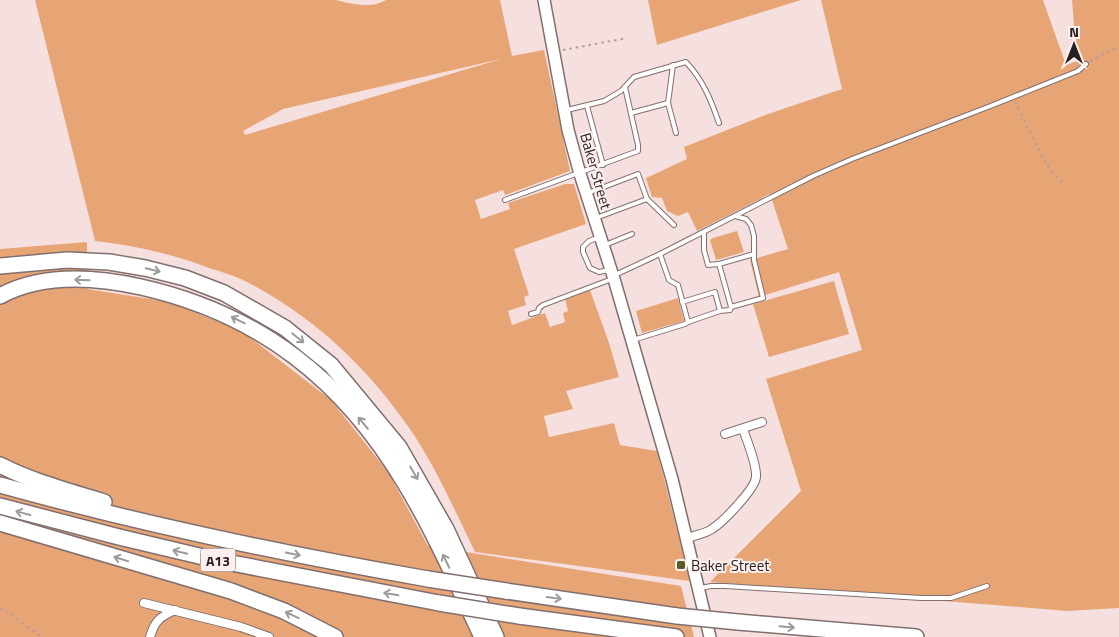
<svg xmlns="http://www.w3.org/2000/svg" width="1119" height="637" viewBox="0 0 1119 637" font-family="'Titillium Web',sans-serif">
<style>
.green{fill:#e7a575;fill-rule:evenodd}
.lines{fill:none;stroke-linecap:round;stroke-linejoin:round}
.lane-casing{stroke:#816f6e;stroke-width:6}
.street-casing{stroke:#816f6e;stroke-width:10}
.secondary-casing{stroke:#816f6e;stroke-width:14}
.highway-casing{stroke:#816f6e;stroke-width:18}
.path{stroke:#b09e9e;stroke-width:2;stroke-dasharray:2.5 4;stroke-linecap:butt}
.lane{stroke:#fff;stroke-width:4}
.street{stroke:#fff;stroke-width:8}
.secondary{stroke:#fff;stroke-width:11}
.highway{stroke:#fff;stroke-width:15}
.highway-bridge-casing{stroke:#816f6e;stroke-width:18;stroke-linecap:butt}
.highway-bridge{stroke:#fff;stroke-width:15}
.oneway{stroke:#9e9a9a}
.poi-dot{fill:#595b29;stroke:#fdf0ef;stroke-width:2}
.labels{text-anchor:middle;dominant-baseline:central;stroke-width:4;stroke-linejoin:round;paint-order:stroke}
.shield{fill:#fdf0ef;stroke:#675e5d;stroke-width:1}
.shield-label{font-size:14px;font-weight:bold;fill:#271f1f}
.street-label{font-size:15px;fill:#271f1f;stroke:#fdf0ef}
.poi-label{font-size:15px;fill:#271f1f;stroke:#fdf0ef;text-anchor:start}
</style>
<rect width="100%" height="100%" fill="#f6e0df"/>
<g class="green">
<path d="M35,0H336C352,4 372,9 386,0H500L512,56L544,50L570,171L505,195L503,190L475,200L481,219L510,209L508,203L565,184H574L586,224L514,249L529,295L524,297L526,305L508,311L512,325L545,313L550,327L565,322L563,313L568,311L565,299L590,290L609,343L619,377L566,391L573,409L544,416L549,437L614,423L620,445L657,451L690,581L475,552C456,513 438,472 414,435C370,369 312,314 241,279C232,275 222,272 212,269C173,254 137,246 95,241ZM501,59L245,135L243,131L283,109Z"/>
<path d="M648,0H801L657,45Z"/>
<path d="M821,0H1043L1066,65L1077,61L1072,0H1119V608L1067,611L710,582L801,491L766,379L862,350L839,272L759,297L750,260L788,249L770,194L697,231L688,212L678,216L667,211L662,198L652,197L646,178L687,159L684,147L765,115L842,89Z"/>
<path d="M737,231L744,252L716,260L710,240L713,238Z"/>
<path d="M87,242V289L170,302L243,332L331,400L388,472L428,546L681,586L694,637H0V249Z"/>
<path d="M834,281L849,334L769,357L753,304Z"/>
<path d="M678,298L684,321L642,333L636,311Z"/>
</g>
<g class="lines">
<defs>
<g id="lane">
<path d="M668,103L676,133"/>
<path d="M587,106L603,165"/>
<path d="M567,110L604,101L621,91L634,77L686,62C703,80 711,100 719,123"/>
<path d="M631,113L668,103L673,65"/>
<path d="M588,193L638,174L647,199L596,218"/>
<path d="M647,199L674,225"/>
<path d="M505,200L638,151V145L625,87"/>
<path d="M704,232V250L708,265L719,264L731,307L763,298L754,260V236L751,225L746,219L735,216"/>
<path d="M600,237L589,241L583,247V252L590,268L599,272L609,270"/>
<path d="M605,245L632,234"/>
<path d="M660,254L669,280L678,285L688,322L720,311L715,292L682,302"/>
<path d="M719,264L754,254"/>
<path d="M615,275L660,254L813,176L852,159L988,107L1078,71L1086,64"/>
<path d="M720,311L730,310L731,307"/>
<path d="M531,314L538,312L539,308L543,305L612,279"/>
<path d="M633,340L685,324L688,322"/>
<path d="M701,588L711,586H725L921,598H951L987,586"/>
</g>
<g id="street">
<path d="M725,434L762,422"/>
<path d="M687,538C695,535 705,534 712,529C723,522 755,489 756,477C757,464 747,441 743,429"/>
<path d="M144,603L241,627L269,637"/>
<path d="M150,637C155,620 160,617 175,610"/>
</g>
<path id="secondary" d="M544,0L568,130L580,174L614,279L672,479L710,637"/>
<g id="highway">
<path d="M0,266L67,260L109,262L145,268L185,278L224,293L285,328L331,365L399,447L446,529L496,637"/>
<path d="M0,296C42,273 96,277 141,287C260,314 344,380 406,485C435,533 458,586 482,637"/>
<path d="M0,465C33,482 69,491 104,502"/>
<path d="M0,485C141,524 284,554 428,579"/>
<path d="M0,506L119,537L216,560L439,603"/>
<path d="M0,523L231,591L284,611L335,637"/>
<path d="M506,591L677,616"/>
<path d="M519,616L676,637"/>
<path d="M738,622L916,637"/>
</g>
</defs>
<use href="#lane" class="lane-casing"/>
<use href="#street" class="street-casing"/>
<use href="#secondary" class="secondary-casing"/>
<use href="#highway" class="highway-casing"/>
<g class="path">
<path d="M563,50L627,38"/>
<path d="M1090,61L1119,46"/>
<path d="M1015,102L1046,164L1064,186"/>
<path d="M0,609L10,614L42,637"/>
</g>
<use href="#lane" class="lane"/>
<use href="#street" class="street"/>
<use href="#secondary" class="secondary"/>
<use href="#highway" class="highway"/>
<defs>
<g id="highway-bridge">
<path d="M428,579L506,591"/>
<path d="M439,603L519,616"/>
<path d="M677,616L738,622"/>
</g>
</defs>
<use href="#highway-bridge" class="highway-bridge-casing"/>
<use href="#highway-bridge" class="highway-bridge"/>
</g>
<defs><path id="oneway-shaft" d="M-6 0H5M1.5-3L5.5 0L1.5 3" fill="none" stroke-width="1.6" stroke-linecap="round" stroke-linejoin="round" transform="scale(1.25)"/></defs>
<g class="oneway">
<use href="#oneway-shaft" transform="translate(153 270) rotate(13)"/>
<use href="#oneway-shaft" transform="translate(82 280) rotate(-178)"/>
<use href="#oneway-shaft" transform="translate(238 320) rotate(-154)"/>
<use href="#oneway-shaft" transform="translate(298 338) rotate(39)"/>
<use href="#oneway-shaft" transform="translate(363 423) rotate(-130)"/>
<use href="#oneway-shaft" transform="translate(414 473) rotate(60)"/>
<use href="#oneway-shaft" transform="translate(23 513) rotate(-165)"/>
<use href="#oneway-shaft" transform="translate(180 552) rotate(-167)"/>
<use href="#oneway-shaft" transform="translate(293 554) rotate(12)"/>
<use href="#oneway-shaft" transform="translate(121 559) rotate(-163)"/>
<use href="#oneway-shaft" transform="translate(446 561) rotate(-116)"/>
<use href="#oneway-shaft" transform="translate(391 594) rotate(-170)"/>
<use href="#oneway-shaft" transform="translate(554 598) rotate(8)"/>
<use href="#oneway-shaft" transform="translate(292 615) rotate(-155)"/>
<use href="#oneway-shaft" transform="translate(787 627) rotate(5)"/>
</g>
<rect class="poi-dot" x="676" y="560" width="10" height="10" rx="2.5"/>
<g class="labels">
<rect class="shield" x="200.5" y="548.5" width="35" height="23" rx="4"/>
<g class="shield-label">
<text x="218" y="560">A13</text>
</g>
<g class="street-label">
<text transform="translate(596 171) rotate(74)">Baker Street</text>
</g>
<g class="poi-label">
<text x="691" y="565">Baker Street</text>
</g>
</g>
<g transform="translate(1074 45)" stroke="#fdf0ef" stroke-width="4" paint-order="stroke">
<path d="M0-4L9 19L0 12L-9 19Z" fill="#271f1f"/>
<text y="-8" font-size="14" font-weight="bold" text-anchor="middle" fill="#271f1f">N</text>
</g>
</svg>
